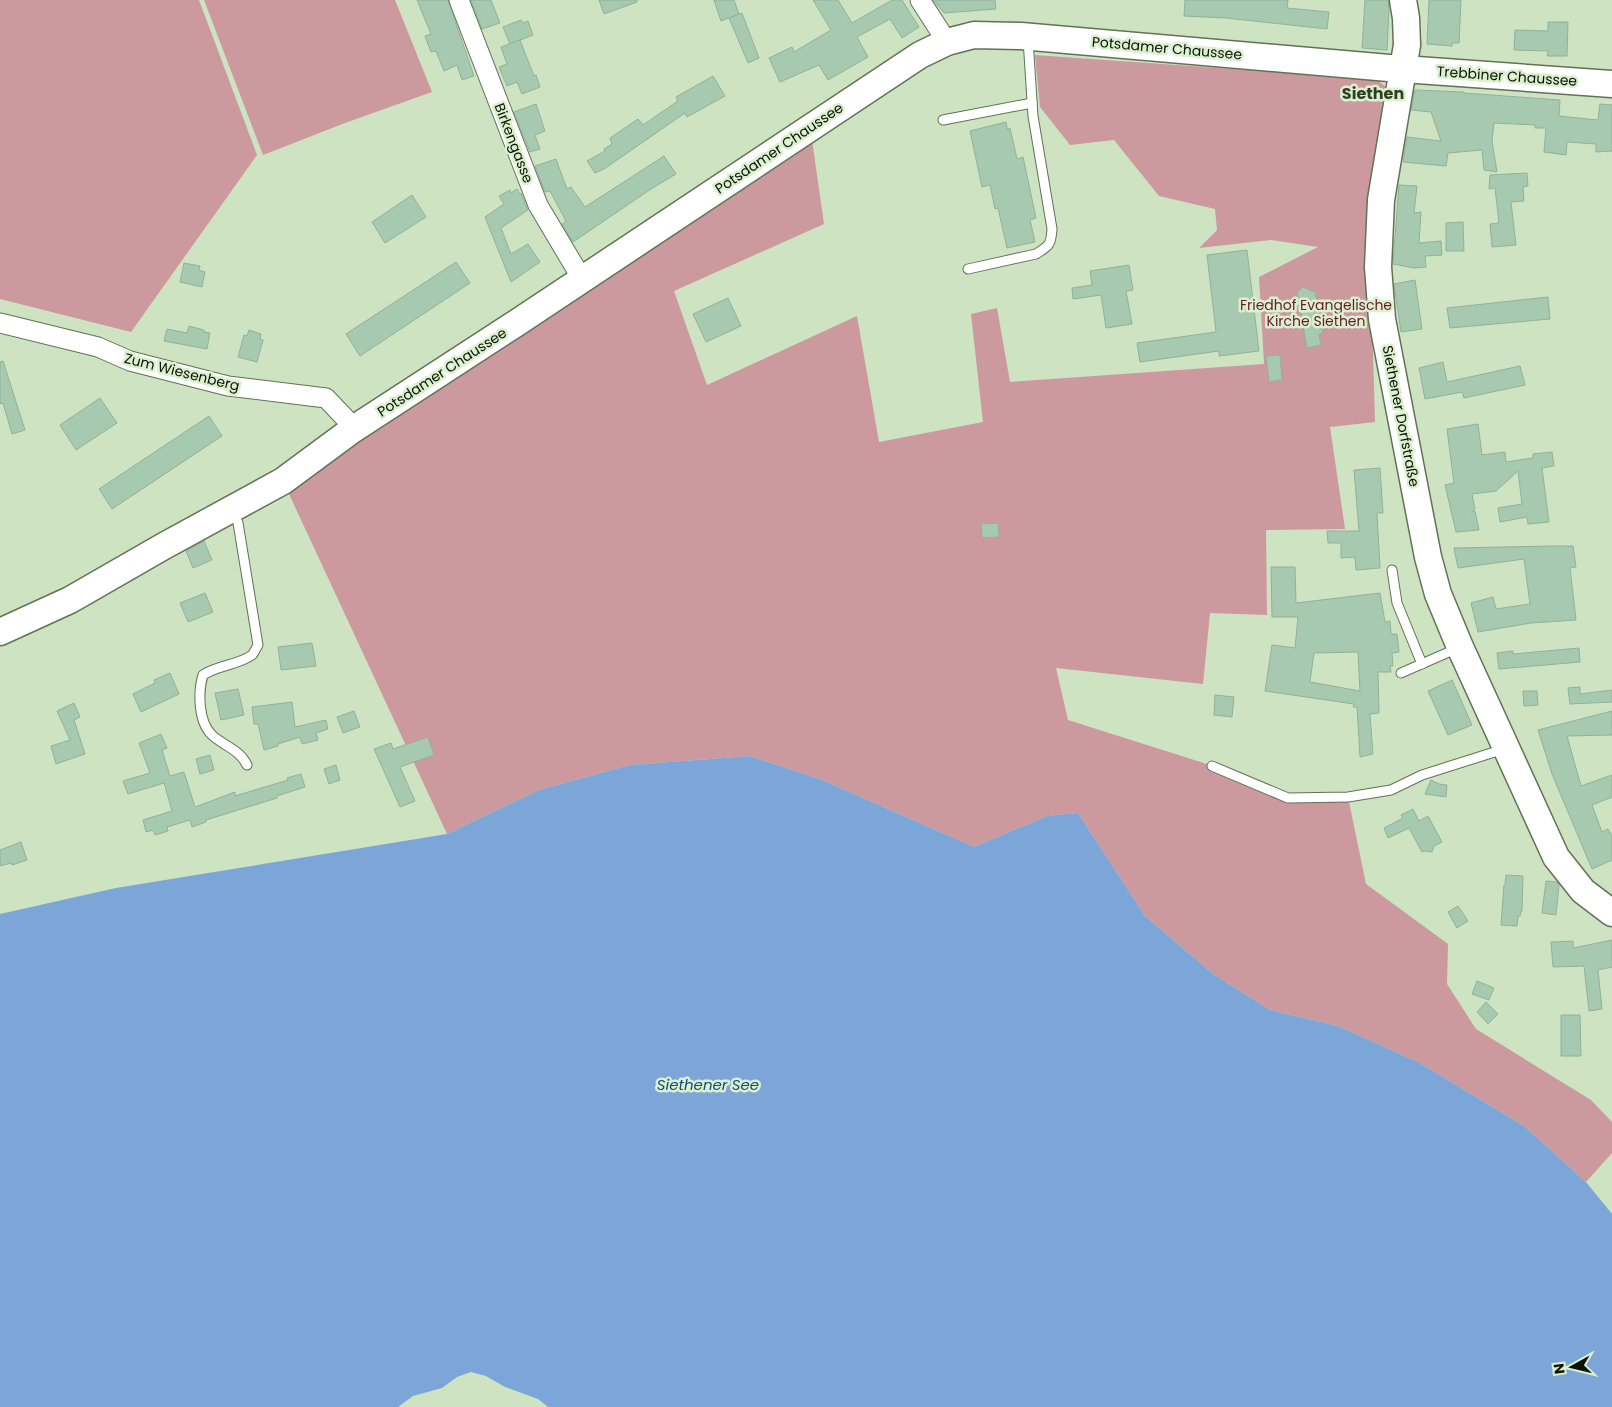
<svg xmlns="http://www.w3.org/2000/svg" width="1612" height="1407" viewBox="0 0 1612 1407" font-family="Poppins,sans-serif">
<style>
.green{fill:#cc999e}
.water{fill:#7ca6d7}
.building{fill:#a7c9b0;stroke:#90b299;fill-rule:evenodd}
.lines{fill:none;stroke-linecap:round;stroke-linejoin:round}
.service-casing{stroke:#607354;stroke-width:11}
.minor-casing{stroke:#607354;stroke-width:21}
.secondary-casing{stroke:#607354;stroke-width:29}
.service{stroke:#fff;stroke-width:9}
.minor{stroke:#fff;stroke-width:19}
.secondary{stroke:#fff;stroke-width:26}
.labels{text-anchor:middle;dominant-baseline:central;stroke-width:5;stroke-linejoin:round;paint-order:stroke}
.street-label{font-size:14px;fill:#0b1207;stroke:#dbf0ce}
.park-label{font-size:14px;fill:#6b182a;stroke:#dbf0ce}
.water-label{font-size:15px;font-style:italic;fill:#0e4a86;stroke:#dbf0ce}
.quarter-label{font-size:16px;font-weight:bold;fill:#2f3f23;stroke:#dbf0ce}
</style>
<rect width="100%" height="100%" fill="#cee3c1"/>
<g class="green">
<path d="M0,0H199L257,155L131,332L0,299Z"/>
<path d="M204,0H395L432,92L345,123L263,155Z"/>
<path d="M1035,55L1376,79L1386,87L1370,192L1372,320L1375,422L1330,427L1345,529L1266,530L1267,615L1210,613L1203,684L1056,668L1068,720L1210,765L1288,798L1348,797L1366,884L1448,944L1447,984L1476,1029L1591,1100L1612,1122V1153L1586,1182L1524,1126L1418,1062L1338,1026L1270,1010L1213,974L1145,916L1078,813L1047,816L974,847L820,779L749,756L630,765L539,790L447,834L283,481L812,140L824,224L674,291L707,385L857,316L879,442L983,422L971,314L997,308L1010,382L1264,364L1259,277L1318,247L1271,240L1199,248L1217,230L1215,209L1159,196L1114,140L1070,145L1040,107Z"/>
</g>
<path class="water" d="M749,756L820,779L974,847L1047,816L1078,813L1145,916L1213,974L1270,1010L1338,1026L1418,1062L1524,1126L1586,1182L1612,1214V1407H548L538,1399L505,1387L486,1376L471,1372L457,1377L442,1388L413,1396L398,1407H0V914L116,888L447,834L539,790L630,765Z"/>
<g class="building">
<path d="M417,0H448L474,76L462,80L457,65L444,71L436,51L431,52L425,36L431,34Z"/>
<path d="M471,0H491L500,23L482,29Z"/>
<path d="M599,0H637V2L604,14Z"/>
<path d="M714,0H734L739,14L721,21Z"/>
<path d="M813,0H838L852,23L892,0H902L919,27L902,38L890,19L857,37L868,57L828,80L819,65L780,82L769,58L792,47L794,52L831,30Z"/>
<path d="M933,0H995L996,9L944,13Z"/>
<path d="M1185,0H1288L1287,8L1329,12L1327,29L1226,18L1184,16Z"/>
<path d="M1365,0H1388L1389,10L1387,50L1362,48Z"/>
<path d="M1429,0H1461L1459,43H1452V46L1427,44Z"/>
<path d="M742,13L759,58L748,63L729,18Z"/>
<path d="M521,20L523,23L528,21L533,35L510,44L503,27Z"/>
<path d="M1548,22H1568L1567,56H1547L1548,51L1514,50L1515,30L1548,31Z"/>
<path d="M520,40L534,76L536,75L540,87L522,94L517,82L507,86L499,67L507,64L501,47Z"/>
<path d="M713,76L725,96L687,117L685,113L604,169L595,173L587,161L605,151L604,149L612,144L610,138L638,119L643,125L678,101L676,97Z"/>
<path d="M1415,90L1464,92V93L1560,100L1559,116L1598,120L1600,104L1612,105V151L1596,152V144L1567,142L1566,155L1544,152L1546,128H1535V125L1494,123L1492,141L1497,172L1484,170L1482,150L1448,153L1446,166L1403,162L1407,137L1441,141L1431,112L1411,110Z"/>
<path d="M536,104L545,131L535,135L540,149L530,152L514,112Z"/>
<path d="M1006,122L1007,129L1010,128L1017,159L1023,157L1036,218L1030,220L1035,242L1007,248L998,208L995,209L990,185L982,187L970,131Z"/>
<path d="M664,156L676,174L651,189L573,242L562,224L566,221L550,191L545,192L535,166L556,159L567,189L571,187L585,207Z"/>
<path d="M1527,173L1528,186L1523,187L1524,201L1511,202L1516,245L1492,247L1490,224L1499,223L1495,188L1489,189L1490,175Z"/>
<path d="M1399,185L1417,186L1414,213L1421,212L1419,243L1441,241L1442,255L1425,256L1426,267L1414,268L1393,264Z"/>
<path d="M517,189L520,194L521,193L528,210L501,228L511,254L528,244L540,262L511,282L485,217L504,204L499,196L510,190L511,193Z"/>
<path d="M412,195L426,217L385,243L372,222Z"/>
<path d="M1463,222L1464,251H1446V223Z"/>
<path d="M1247,250L1259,351L1219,356V351L1140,362L1137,343L1216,332L1207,255Z"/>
<path d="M456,262L470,283L360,356L346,334Z"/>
<path d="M184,263L200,266L199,270L205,272L202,287L180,282Z"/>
<path d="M1129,265L1133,290L1126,291L1132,324L1106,328L1101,295L1073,299L1072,288L1092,285L1090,271Z"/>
<path d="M1415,280L1422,329L1401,332L1394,284Z"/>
<path d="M1303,287L1312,291H1315L1323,333L1319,334L1321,345L1307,348L1297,293Z"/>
<path d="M1548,297L1550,319L1450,328L1447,308Z"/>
<path d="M728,298L741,326L706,342L693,314Z"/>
<path d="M189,326L204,330V332L210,333L207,349L164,341L167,329L187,333Z"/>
<path d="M249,330L261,334L260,339L263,340L257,362L238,357L244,335L247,336Z"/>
<path d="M1280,355L1282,380L1269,382L1266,356Z"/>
<path d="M3,361L25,430L12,434L3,403L0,404V362Z"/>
<path d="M1443,362L1447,382L1520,366L1525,385L1464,398L1462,392L1425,399L1419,368Z"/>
<path d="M100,398L117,423L76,450L60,425Z"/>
<path d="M209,416L222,436L112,509L99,489Z"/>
<path d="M1478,424L1482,455L1505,452L1506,462L1533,458V454L1552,452L1554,466L1542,468L1549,522L1528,524L1527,517L1500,522L1498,508L1522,504L1518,471L1496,491L1472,494L1475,509L1471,512L1475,511L1479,530L1456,532L1445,485L1454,483L1447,429Z"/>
<path d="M1380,468L1383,513H1377L1380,568L1356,570L1355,557L1341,558V543H1328L1327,531H1359L1354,470Z"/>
<path d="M998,523L999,537L982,538L981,524Z"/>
<path d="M204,541L212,560L193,568L186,551Z"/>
<path d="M1553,546H1573L1576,567L1570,568L1576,620L1531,623L1478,632L1471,603L1493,597L1496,609L1530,604L1524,559L1458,568L1454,548Z"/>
<path d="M1271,567H1295L1296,603L1380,593L1385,622L1390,621L1391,634H1397L1399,652L1392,653L1393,666H1390L1391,672H1378L1379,713L1370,714L1373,754L1360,757L1357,707H1353L1354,704L1265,691L1272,645L1295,648L1298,617H1272ZM1358,652L1360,691L1310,682L1314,653Z"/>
<path d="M205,593L213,612L188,622L180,603Z"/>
<path d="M312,643L316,666L281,670L278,647Z"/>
<path d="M1579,648L1580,662L1499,669L1497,653L1513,651V654Z"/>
<path d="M170,673L179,694L141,712L133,694L155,683L154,680Z"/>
<path d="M1452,680L1472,725L1448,735L1428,691Z"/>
<path d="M1580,687V694L1612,690V702L1570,704L1568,688Z"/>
<path d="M238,689L244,715L221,720L215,693Z"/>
<path d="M1523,691H1537L1538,705L1524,706Z"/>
<path d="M1215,695L1234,697L1232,717L1214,715Z"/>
<path d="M292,702L295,727L326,720L328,729L316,733L318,740L302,744L300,737L278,744V746L264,750L258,724H254L252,707Z"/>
<path d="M74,703L80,717L74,720L85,754L56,764L51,746L70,740L57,711Z"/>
<path d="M354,711L360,727L343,733L337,717Z"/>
<path d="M1612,711V735L1567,736L1581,786L1612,775V797L1592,805L1602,832L1608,829L1612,836V860L1592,869L1552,774L1538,730Z"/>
<path d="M161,734L167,748L162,750L170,776L184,772L195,807L235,792V796L288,780L287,778L301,774L305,787L277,796V798L206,820V822L192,827L190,820L167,827L168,831L155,835L153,830L146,832L143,820L172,811L164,783L128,794L123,781L150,773L139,743Z"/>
<path d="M428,737L434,755L400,767L415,801L400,807L374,749L391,743L393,749Z"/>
<path d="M210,755L214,770L200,774L196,759Z"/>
<path d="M336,765L340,780L329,784L324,769Z"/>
<path d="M1431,780L1439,784L1447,785L1446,797L1425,794Z"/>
<path d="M1413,809L1419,821L1428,816L1442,842L1434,846L1432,852L1426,851L1422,852L1409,828L1388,838L1384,828L1403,818L1401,815Z"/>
<path d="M21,842L27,860L12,865L11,863L0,866V850Z"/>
<path d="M1506,875L1523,876L1522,911H1521L1520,916H1518L1517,926L1501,925L1504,885H1505Z"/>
<path d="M1546,881L1557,882L1559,885L1556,915L1542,913Z"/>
<path d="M1458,906L1468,921L1457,928L1448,912Z"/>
<path d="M1612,940V967L1598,970L1602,1009L1589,1011L1584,966L1553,967L1551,942L1573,941V948Z"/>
<path d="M1477,981L1494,988L1489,1000L1472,994Z"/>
<path d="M1486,1002L1498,1014L1488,1024L1477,1012Z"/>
<path d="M1561,1015H1580L1581,1056H1561Z"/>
</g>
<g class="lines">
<defs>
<g id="service">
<path d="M943,120L1032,103"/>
<path d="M968,269L1036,254C1049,246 1051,245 1052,229L1033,116L1028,39"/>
<path d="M233,511L238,523L258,645C256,648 254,653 252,655C239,665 217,665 203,675C198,691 198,722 212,735C224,746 239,749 247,765"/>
<path d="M1392,570L1397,603L1422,664"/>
<path d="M1401,673L1458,648"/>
<path d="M1212,766L1288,798L1348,797L1391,790L1422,775L1504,749"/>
</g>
<g id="minor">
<path d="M459,0L538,205L582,279"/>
<path d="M920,0L947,42"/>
<path d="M0,323L98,347L130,361L228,386L326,398L345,418L352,430"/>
</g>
<g id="secondary">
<path d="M1403,0L1406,18L1407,45L1381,200L1378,267L1382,319L1428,557L1438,594L1460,647L1556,857L1583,891L1612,913"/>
<path d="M0,632L70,600L164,546L283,481L352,430L515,324L920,55L947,42L974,35L1021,36L1389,68L1612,84"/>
</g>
</defs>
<use href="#service" class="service-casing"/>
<use href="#minor" class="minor-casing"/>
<use href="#secondary" class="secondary-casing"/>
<use href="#service" class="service"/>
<use href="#minor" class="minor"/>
<use href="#secondary" class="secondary"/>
</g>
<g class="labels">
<g class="street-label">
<text transform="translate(1167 48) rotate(5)">Potsdamer Chaussee</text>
<text transform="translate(1507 76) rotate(4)">Trebbiner Chaussee</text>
<text transform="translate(514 143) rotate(69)">Birkengasse</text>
<text transform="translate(779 148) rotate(-34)">Potsdamer Chaussee</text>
<text transform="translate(182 372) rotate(14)">Zum Wiesenberg</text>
<text transform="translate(442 372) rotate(-33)">Potsdamer Chaussee</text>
<text transform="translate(1401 416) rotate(79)">Siethener Dorfstraße</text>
</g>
<g class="park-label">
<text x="1316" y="305">Friedhof Evangelische<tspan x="1316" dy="16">Kirche Siethen</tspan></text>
</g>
<g class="water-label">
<text x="708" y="1084">Siethener See</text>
</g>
<g class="quarter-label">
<text x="1373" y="93">Siethen</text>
</g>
</g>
<g transform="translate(1572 1367) rotate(262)" stroke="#dbf0ce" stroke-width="4" paint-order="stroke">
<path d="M0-4L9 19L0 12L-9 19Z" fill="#0b1207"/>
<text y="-8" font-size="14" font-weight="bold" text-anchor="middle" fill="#0b1207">N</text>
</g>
</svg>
